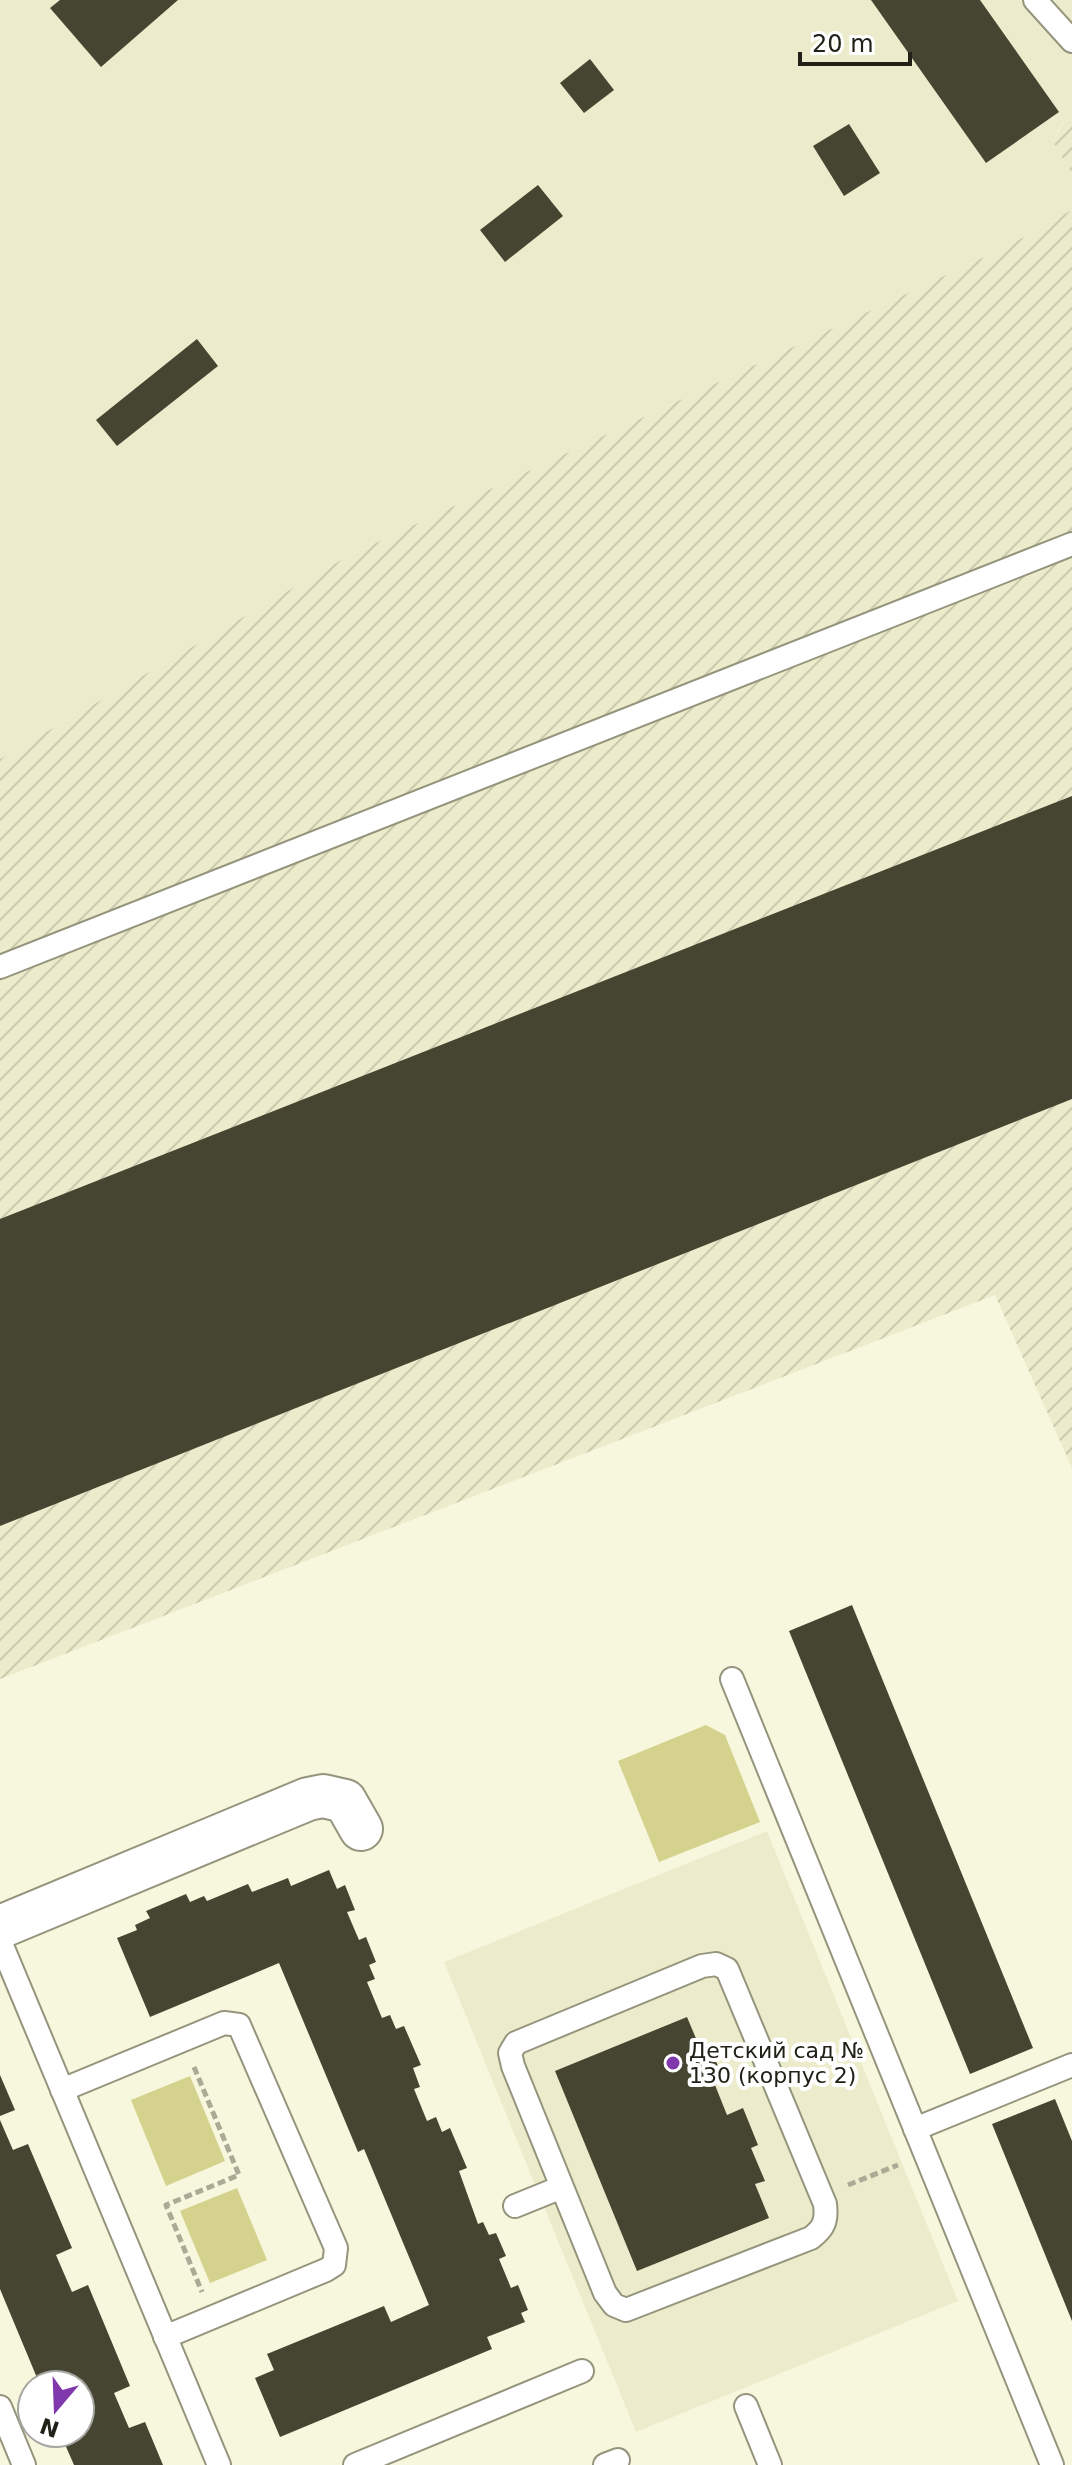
<svg xmlns="http://www.w3.org/2000/svg" width="1072" height="2465" viewBox="0 0 1072 2465" font-family="'DejaVu Sans',sans-serif">
<style>
.built{fill:#ececcc}
.industrial{fill:url(#industrial-furrows)}
.park{fill:#d4d28c}
.building{fill:#454531}
.lines{fill:none;stroke-linecap:round;stroke-linejoin:round}
.service-casing{stroke:#95957e;stroke-width:26}
.minor-casing{stroke:#95957e;stroke-width:46}
.path{stroke:#aaaa97;stroke-width:5;stroke-dasharray:8 4;stroke-linecap:butt}
.service{stroke:#fff;stroke-width:22}
.minor{stroke:#fff;stroke-width:42}
.poi-dot{fill:#8039ac;stroke:#fff;stroke-width:3}
.labels{text-anchor:middle;dominant-baseline:central;stroke-width:8;stroke-linejoin:round;paint-order:stroke}
.poi-label{font-size:22px;fill:#212118;stroke:#fff;text-anchor:start}
</style>
<defs>
<pattern id="industrial-furrows" width="10" height="10" patternUnits="userSpaceOnUse" patternTransform="scale(2)"><rect width="10" height="10" fill="#ececcc"/><path d="M-1 1l2-2M0 10L10 0M9 11l2-2" fill="none" stroke="#cacaae"/></pattern>
</defs>
<rect width="100%" height="100%" fill="#f7f7de"/>
<g class="built">
<path d="M0,0H1072V118L1062,123L1053,142L1072,174V210L1006,247L348,556L0,759Z"/>
<path d="M767,1831L958,2301L636,2432L444,1962Z"/>
</g>
<g class="industrial">
<path d="M1072,118V174L1053,142L1063,123Z"/>
<path d="M1072,210V1468L995,1295L0,1679V759L348,556L1006,247Z"/>
</g>
<g class="park">
<path d="M706,1725L725,1735L760,1822L659,1862L618,1761Z"/>
<path d="M190,2076L225,2161L166,2186L131,2100Z"/>
<path d="M237,2188L267,2260L210,2283L180,2211Z"/>
</g>
<g class="building">
<path d="M60,0H178L101,67L50,8Z"/>
<path d="M871,0H980L1059,112L986,163Z"/>
<path d="M590,59L614,90L584,113L560,83Z"/>
<path d="M849,124L880,173L844,196L813,146Z"/>
<path d="M538,185L563,216L505,262L480,230Z"/>
<path d="M197,339L218,366L117,446L96,420Z"/>
<path d="M1072,796V1099L0,1526V1219Z"/>
<path d="M852,1605L1033,2048L970,2074L789,1631Z"/>
<path d="M329,1870L337,1889L345,1885L355,1910L347,1912L359,1940L366,1937L376,1962L369,1965L375,1979L367,1982L382,2018L390,2015L396,2029L404,2026L421,2065L413,2068L420,2087L414,2089L427,2121L436,2117L442,2132L450,2128L467,2168L459,2171L478,2224L483,2222L489,2235L496,2233L506,2256L499,2259L511,2288L518,2285L528,2310L521,2313L525,2322L487,2337L492,2349L280,2437L255,2378L274,2370L267,2354L384,2306L391,2322L429,2305L364,2149L358,2152L279,1963L150,2017L117,1938L137,1930L135,1925L150,1918L146,1911L186,1894L190,1902L204,1896L207,1901L248,1884L252,1892L288,1878L291,1886Z"/>
<path d="M687,2017L700,2048L709,2044L724,2081L715,2085L727,2115L743,2108L758,2145L751,2148L765,2181L755,2184L769,2218L637,2271L555,2071Z"/>
<path d="M0,2075L15,2110L0,2116Z"/>
<path d="M1055,2099L1072,2141V2321L992,2124Z"/>
<path d="M0,2120L13,2150L28,2144L72,2248L56,2255L72,2292L88,2285L130,2386L114,2393L129,2428L145,2422L163,2465H74L60,2433H80V2385H40L0,2289Z"/>
</g>
<g class="lines">
<defs>
<g id="service">
<path d="M1035,0L1072,41"/>
<path d="M0,967L1072,544"/>
<path d="M732,1679L1052,2465"/>
<path d="M0,1941L219,2465"/>
<path d="M62,2090L224,2023L239,2025L336,2248L334,2265L326,2270L165,2337"/>
<path d="M915,2129L1072,2065"/>
<path d="M515,2206L562,2187L605,2293L614,2305L626,2310L811,2238C824,2228 827,2221 825,2204L727,1969L716,1964L702,1966L516,2043L510,2053L513,2066L562,2187"/>
<path d="M746,2406L770,2465"/>
<path d="M0,2407L24,2465"/>
<path d="M355,2465L582,2371"/>
<path d="M605,2465L618,2460"/>
</g>
<path id="minor" d="M0,1927L308,1799L323,1796L345,1801L361,1829"/>
</defs>
<use href="#service" class="service-casing"/>
<use href="#minor" class="minor-casing"/>
<g class="path">
<path d="M194,2067L239,2175L166,2205L202,2292"/>
<path d="M848,2185L898,2165"/>
</g>
<use href="#service" class="service"/>
<use href="#minor" class="minor"/>
</g>
<circle class="poi-dot" cx="673" cy="2063" r="8"/>
<g class="labels">
<g class="poi-label">
<text x="689" y="2050">Детский сад №<tspan x="689" dy="25">130 (корпус 2)</tspan></text>
</g>
</g>
<g transform="translate(56 2409) rotate(199)"><circle r="38" fill="#ffffff" stroke="#a6a6a3" stroke-width="2"/>
<path d="M0-6L14 30L0 20L-14 30Z" fill="#8039ac"/>
<text y="-12" font-size="22" font-weight="bold" text-anchor="middle" fill="#212118">N</text>
</g>
<path d="M800 52v12h110v-12" fill="none" stroke="#212118" stroke-width="4"/>
<text x="812" y="52" font-size="24" fill="#212118" stroke="#ffffff" stroke-width="6" paint-order="stroke">20 m</text>
</svg>
